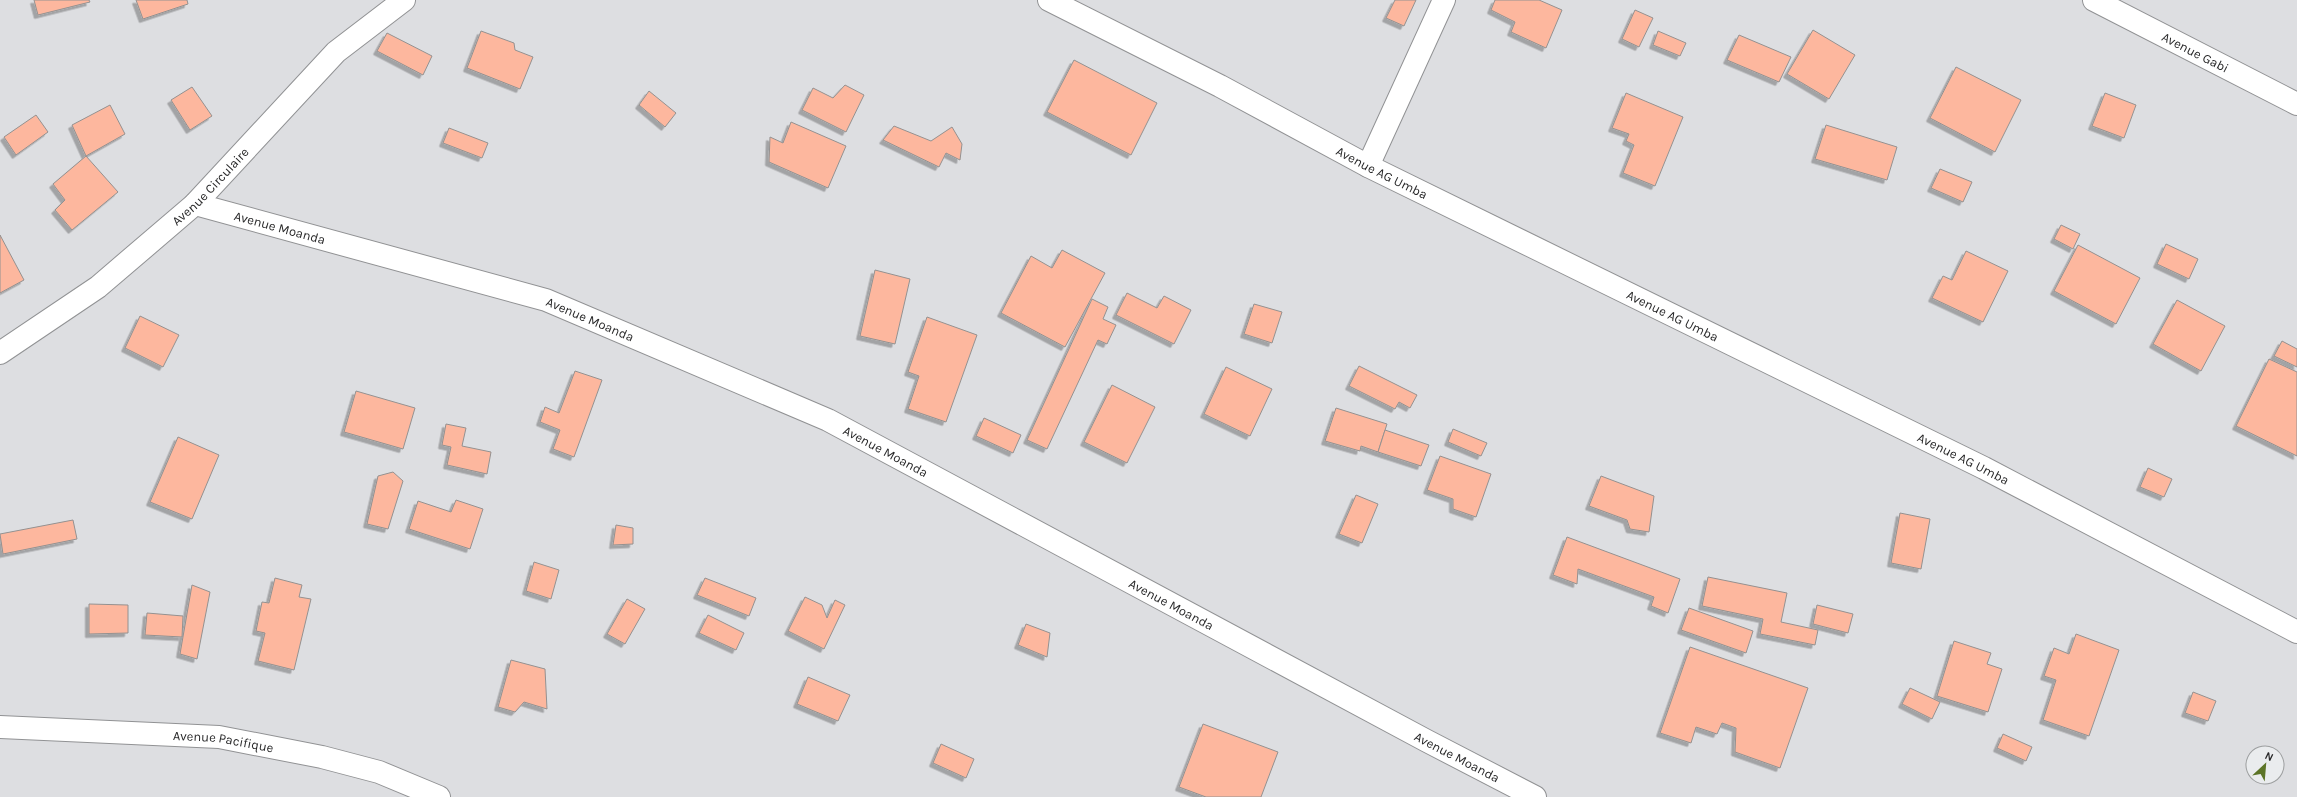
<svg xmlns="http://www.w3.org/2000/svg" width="2297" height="797" viewBox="0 0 2297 797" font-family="Karla,sans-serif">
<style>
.building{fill:#fdb79e;stroke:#949190;filter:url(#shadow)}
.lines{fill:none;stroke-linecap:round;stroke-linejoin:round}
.street-casing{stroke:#919294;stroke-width:24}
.street{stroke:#fff;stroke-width:22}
.labels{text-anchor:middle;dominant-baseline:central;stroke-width:4;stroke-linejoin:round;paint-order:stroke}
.street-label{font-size:13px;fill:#282829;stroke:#eaecee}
</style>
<defs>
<filter id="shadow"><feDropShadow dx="-3.5" dy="3.5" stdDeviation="0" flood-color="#0004"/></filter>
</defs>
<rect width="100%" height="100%" fill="#dddee1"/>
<g class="building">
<path d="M34,0H89L90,2L38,15Z"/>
<path d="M136,0H187L188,4L143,19Z"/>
<path d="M1395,0H1416L1404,26L1386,18Z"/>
<path d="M1495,0H1539L1562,10L1546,48L1511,32L1515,22L1491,10Z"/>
<path d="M1635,10L1653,18L1639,47L1622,39Z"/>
<path d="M1813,30L1855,55L1829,99L1787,74Z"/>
<path d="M481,31L514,43L515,50L533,57L520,89L467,68Z"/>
<path d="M1658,31L1686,43L1680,56L1653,45Z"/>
<path d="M387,33L432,56L423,75L377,51Z"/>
<path d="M1739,35L1791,57L1779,82L1727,60Z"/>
<path d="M1074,60L1157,103L1131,155L1047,112Z"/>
<path d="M1956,67L2021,100L1995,152L1930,118Z"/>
<path d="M845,85L864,95L846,132L802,110L813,88L833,98Z"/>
<path d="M192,87L212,116L190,130L171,100Z"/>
<path d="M649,91L676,113L665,127L639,105Z"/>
<path d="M1626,93L1683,117L1655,186L1623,173L1634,145L1626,141L1629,134L1612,128Z"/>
<path d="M2105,93L2136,105L2124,138L2092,126Z"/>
<path d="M110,105L125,134L86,156L72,125Z"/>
<path d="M36,115L48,132L16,155L4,137Z"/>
<path d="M791,122L846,146L828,188L769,162L770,137L783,143Z"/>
<path d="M1826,125L1897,147L1887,180L1815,159Z"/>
<path d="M894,126L931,141L952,127L962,144L960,160L946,153L939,167L883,140Z"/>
<path d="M449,128L488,143L482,158L443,143Z"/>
<path d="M86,156L118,192L72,230L55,210L65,200L53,184Z"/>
<path d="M1940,169L1972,182L1963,202L1931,188Z"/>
<path d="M2061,225L2080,234L2073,249L2054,239Z"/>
<path d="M0,235L24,280L0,293Z"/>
<path d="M2166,244L2198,259L2189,279L2157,264Z"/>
<path d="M2078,245L2140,278L2116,324L2054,291Z"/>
<path d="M1062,250L1105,273L1065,347L1001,313L1031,256L1052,268Z"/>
<path d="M1966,251L2008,271L1983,322L1932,298L1943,276L1952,280Z"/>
<path d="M875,270L910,279L895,344L860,336Z"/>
<path d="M1127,293L1157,308L1164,296L1191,310L1174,344L1116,315Z"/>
<path d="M1092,299L1108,307L1103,319L1116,325L1107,344L1098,340L1047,449L1027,440Z"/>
<path d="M2177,300L2225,326L2201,371L2153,344Z"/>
<path d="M1254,304L1282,312L1272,343L1244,334Z"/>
<path d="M140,316L179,335L163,367L125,348Z"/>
<path d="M927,317L977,335L946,422L908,409L919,376L908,372Z"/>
<path d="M2282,341L2297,349V367L2274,356Z"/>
<path d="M2269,359L2297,372V456L2236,426Z"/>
<path d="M1359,366L1417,395L1410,408L1399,402L1395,409L1349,386Z"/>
<path d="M1226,367L1272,389L1250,436L1204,414Z"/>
<path d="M575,371L602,380L574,457L553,449L560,430L540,422L545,407L559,413Z"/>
<path d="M1112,385L1155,407L1127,463L1084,442Z"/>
<path d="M356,391L415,408L403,449L344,432Z"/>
<path d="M1336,408L1387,424L1378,452L1361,446L1360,451L1325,441Z"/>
<path d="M984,418L1021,435L1013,453L976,436Z"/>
<path d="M446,424L466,428L462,446L491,452L487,474L447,465L451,447L442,445Z"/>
<path d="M1453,429L1487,443L1481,456L1448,442Z"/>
<path d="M1385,430L1429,445L1421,466L1378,452Z"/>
<path d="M178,437L219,455L192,519L150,502Z"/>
<path d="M1440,456L1491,474L1476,517L1453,509V499L1427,490Z"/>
<path d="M2148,468L2172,479L2164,497L2140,487Z"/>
<path d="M393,472L403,481L388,529L367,524L378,476Z"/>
<path d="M1601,476L1654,496L1649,532L1630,529L1627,520L1589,506Z"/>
<path d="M1356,495L1378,504L1362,543L1339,534Z"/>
<path d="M456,500L483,509L470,549L409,529L418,501L451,512Z"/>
<path d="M1900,513L1930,519L1921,569L1891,563Z"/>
<path d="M73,520L77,539L3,554L0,534Z"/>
<path d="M616,525L633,528V544L613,545Z"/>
<path d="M1567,537L1680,579L1668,613L1651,606L1654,597L1578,569L1577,584L1553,575Z"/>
<path d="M534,562L559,570L551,599L526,591Z"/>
<path d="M1708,577L1787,593L1781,622L1818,630L1815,645L1760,634L1763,619L1702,606Z"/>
<path d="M275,578L302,585L299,597L311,599L294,670L258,661L265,633L256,631L262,602L269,603Z"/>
<path d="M705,578L756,598L749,616L697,595Z"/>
<path d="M192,585L210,592L197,659L180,654Z"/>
<path d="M805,597L822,605L827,618L835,600L845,605L824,649L788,631Z"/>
<path d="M627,599L645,609L625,644L607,634Z"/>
<path d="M89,604L128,605V633L89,634Z"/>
<path d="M1817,605L1853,614L1848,633L1813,624Z"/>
<path d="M1689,608L1753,631L1746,653L1681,630Z"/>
<path d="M147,613L183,616L182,637L145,635Z"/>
<path d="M708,615L744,633L736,650L699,633Z"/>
<path d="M1026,624L1050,633L1047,657L1018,645Z"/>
<path d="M2076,634L2119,650L2089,736L2043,720L2056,680L2044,676L2054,648L2069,654Z"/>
<path d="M1954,641L1991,653L1987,664L2002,669L1988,712L1937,696Z"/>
<path d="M1690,647L1808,688L1780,768L1735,752L1736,728L1722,723L1717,734L1696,727L1691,743L1660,733Z"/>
<path d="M511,660L545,669L547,709L524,702L515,712L498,707Z"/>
<path d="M808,677L850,695L838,721L797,704Z"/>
<path d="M1910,688L1940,702L1932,719L1902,704Z"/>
<path d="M2193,692L2216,701L2208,721L2185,713Z"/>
<path d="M1203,724L1278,752L1261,797H1206L1179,787Z"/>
<path d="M2003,734L2032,747L2026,761L1997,748Z"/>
<path d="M941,744L974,759L966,778L933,763Z"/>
</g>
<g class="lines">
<defs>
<g id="street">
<path id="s1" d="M1049,0L1220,86L1368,166L1984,468L2297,632"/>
<path id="s2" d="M2094,0L2297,104"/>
<path d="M1368,166L1444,0"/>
<path id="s3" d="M195,204L546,300L828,420L1427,741L1535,797"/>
<path id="s4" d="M0,353L98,287L195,204L336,52L404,0"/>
<path id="s5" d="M0,727L219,737L322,757L379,772L439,797"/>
</g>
</defs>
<use href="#street" class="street-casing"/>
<use href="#street" class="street"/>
</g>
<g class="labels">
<g class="street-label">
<text stroke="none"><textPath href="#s2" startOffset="114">Avenue Gabi</textPath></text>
<text stroke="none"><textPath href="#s1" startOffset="375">Avenue AG Umba</textPath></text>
<text stroke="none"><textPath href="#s4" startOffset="269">Avenue Circulaire</textPath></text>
<text stroke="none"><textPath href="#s3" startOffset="88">Avenue Moanda</textPath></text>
<text stroke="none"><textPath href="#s1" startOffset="699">Avenue AG Umba</textPath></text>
<text stroke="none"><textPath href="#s3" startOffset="412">Avenue Moanda</textPath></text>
<text stroke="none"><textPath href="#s3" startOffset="736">Avenue Moanda</textPath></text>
<text stroke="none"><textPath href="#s1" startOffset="1023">Avenue AG Umba</textPath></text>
<text stroke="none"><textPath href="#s3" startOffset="1060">Avenue Moanda</textPath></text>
<text stroke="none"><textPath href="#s5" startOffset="224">Avenue Pacifique</textPath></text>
<text stroke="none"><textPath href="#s3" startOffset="1384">Avenue Moanda</textPath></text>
</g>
</g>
<g transform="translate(2265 765) rotate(26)"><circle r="19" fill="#eaecee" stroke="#9c9e9f"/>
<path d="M0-3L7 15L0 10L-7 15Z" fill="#5c7427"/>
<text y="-6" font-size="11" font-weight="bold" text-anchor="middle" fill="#282829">N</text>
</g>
</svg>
